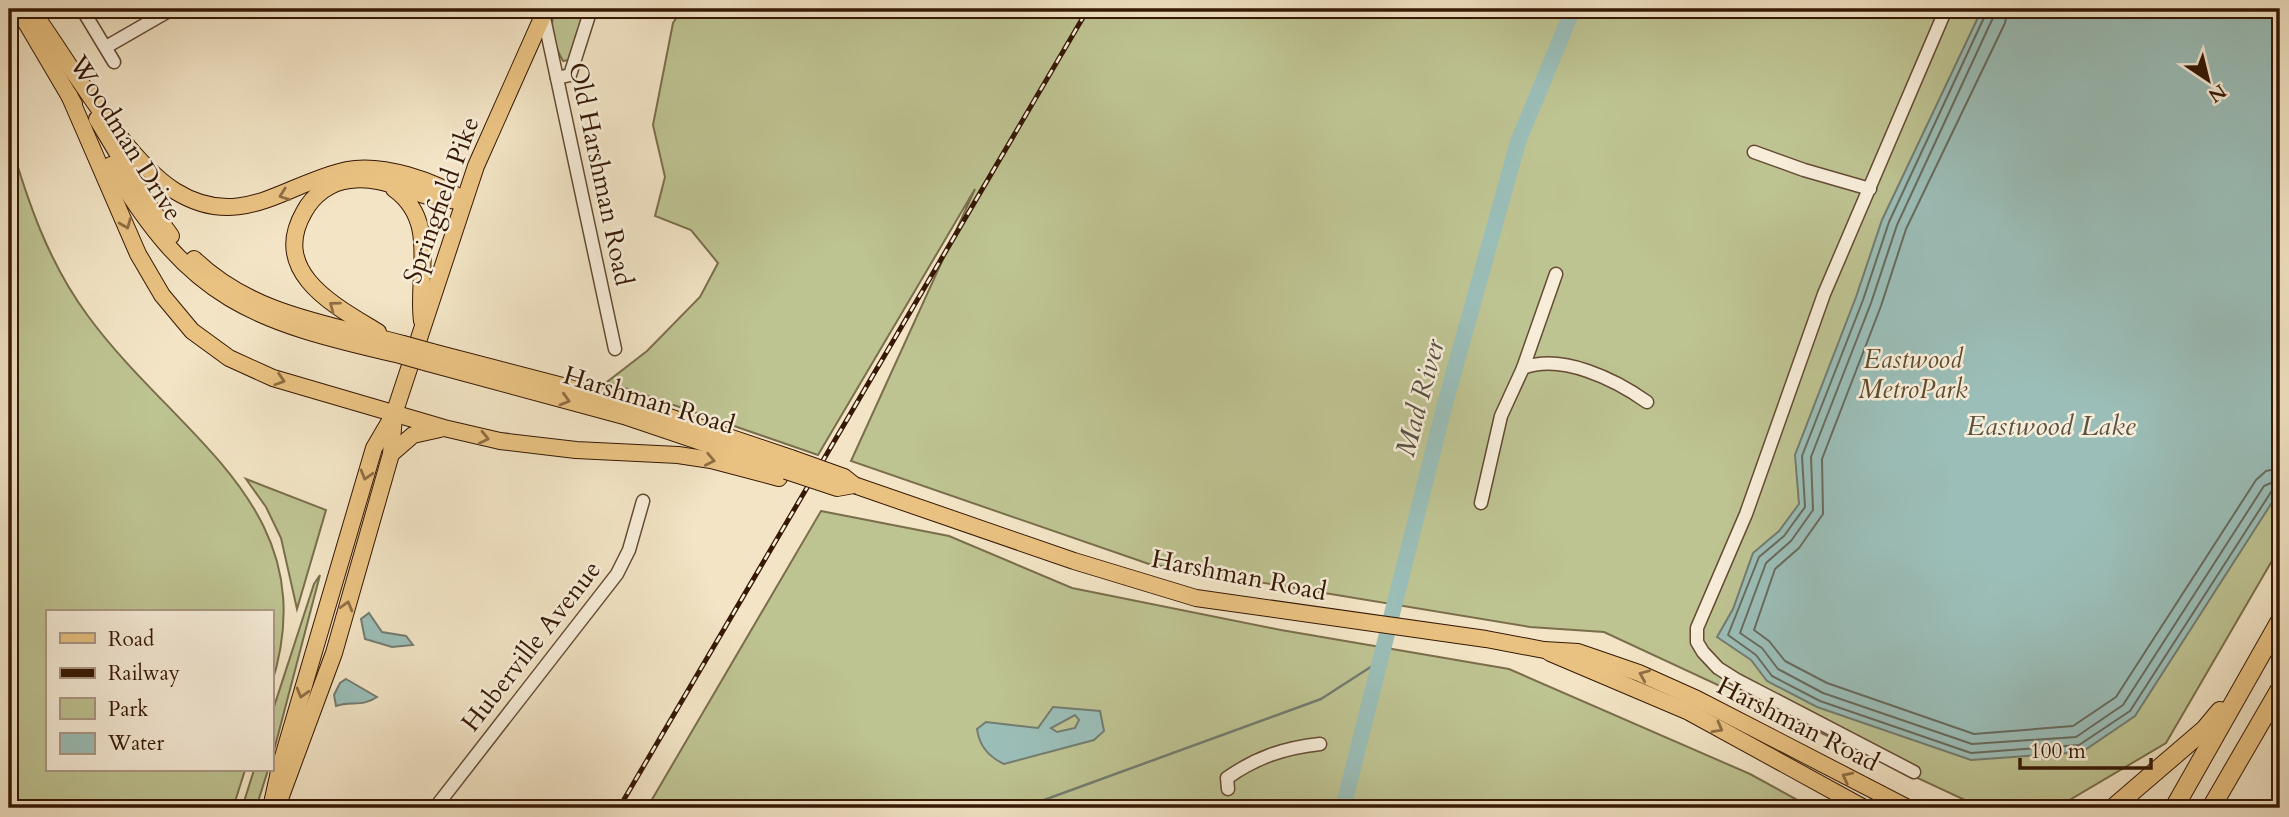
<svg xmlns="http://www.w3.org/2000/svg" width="2289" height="817" viewBox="0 0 2289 817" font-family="Cardo,serif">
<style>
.green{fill:#bec392;stroke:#7a6e4b;stroke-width:2}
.water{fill:#9bbeb8;stroke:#737c70;stroke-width:2;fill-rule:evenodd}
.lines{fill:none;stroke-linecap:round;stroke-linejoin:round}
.shore{stroke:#686b5e;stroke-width:2}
.stream{stroke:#737c70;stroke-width:2.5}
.river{stroke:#9bbeb8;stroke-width:16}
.minor-casing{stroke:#654b34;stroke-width:15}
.major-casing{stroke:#361804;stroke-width:18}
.highway-casing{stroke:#361804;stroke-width:20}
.minor{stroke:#f7edd9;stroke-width:12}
.major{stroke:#e9c282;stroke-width:16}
.highway{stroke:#e9c282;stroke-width:18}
.rail-casing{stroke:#361804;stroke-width:5}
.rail{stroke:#f7edd9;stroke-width:2.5;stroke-dasharray:8;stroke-linecap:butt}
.major-bridge-casing{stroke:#361804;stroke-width:18;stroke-linecap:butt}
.major-bridge{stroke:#e9c282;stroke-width:16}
.oneway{stroke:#906d43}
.labels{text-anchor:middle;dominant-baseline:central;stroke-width:5;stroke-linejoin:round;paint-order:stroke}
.street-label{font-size:26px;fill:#361804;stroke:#f7edd9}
.park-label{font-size:26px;font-style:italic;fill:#5f4b2f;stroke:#f7edd9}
.water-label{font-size:28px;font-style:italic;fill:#595243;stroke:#f7edd9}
</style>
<rect width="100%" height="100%" fill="#f2e4c5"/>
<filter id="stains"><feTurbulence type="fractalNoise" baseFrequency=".00286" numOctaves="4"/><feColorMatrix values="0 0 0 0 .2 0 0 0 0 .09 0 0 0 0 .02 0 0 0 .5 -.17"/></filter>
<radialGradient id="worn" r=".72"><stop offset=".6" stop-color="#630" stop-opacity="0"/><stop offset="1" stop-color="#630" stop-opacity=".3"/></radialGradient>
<g class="green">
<path d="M556,9H585L569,60L563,61C554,45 547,26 556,9Z"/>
<path d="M682,9H2280V547L2166,743L2056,808H1982L1604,632L1530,627L1149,564L851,461L975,189L818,455L607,382L647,351L700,297L718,263L691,230L655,216L665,177L653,125L673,23Z"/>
<path d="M9,138C28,202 48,262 88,316C179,440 328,508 271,686V612H47V770H245L233,808H9Z"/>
<path d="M246,479L326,510L297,609L281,538L266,507Z"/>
<path d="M821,511L949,536L1072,588L1281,630L1509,669L1750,774L1812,808H647Z"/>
<path d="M320,575L272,758L271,760V716L314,584Z"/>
<path d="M254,770H268L256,808H242Z"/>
</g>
<g class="water">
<path d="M1982,9H2280V490L2135,716L2082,752L1971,760L1817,707L1767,681L1751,660L1717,637L1733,609L1753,553L1779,531L1799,504L1795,455L1856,297L1882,220Z"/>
<path d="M369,613L382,632L406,636L413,645L392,647L365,639L361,619Z"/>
<path d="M346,679L377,697C363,707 351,701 336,706L334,695L340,683Z"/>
<path d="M1053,707L1100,711L1104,731L1094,740L1004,764C989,757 979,745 977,729L986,722L1038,728ZM1075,715L1079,720L1075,728L1057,732L1051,728Z"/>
</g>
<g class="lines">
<g class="shore">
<path d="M1988,9L1889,222L1863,300L1802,456L1805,507L1784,536L1759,557L1728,635L1756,655L1772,676L1820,701L1971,753L2079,745L2130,711L2271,492L2280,488"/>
<path d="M1997,9L1897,225L1871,303L1811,457L1813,510L1791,541L1766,563L1740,633L1762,648L1778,669L1823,693L1972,744L2076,737L2123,705L2264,486L2280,479"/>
<path d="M2008,9L2005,23L1906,229L1881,306L1822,459L1823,514L1799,548L1775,569L1754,630L1769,641L1785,661L1827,683L1974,734L2073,726L2116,697L2256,480L2266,471L2280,468"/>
</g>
<path class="stream" d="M1022,808L1321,699L1380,661"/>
<path class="river" d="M1343,808L1445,404L1518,142L1573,9"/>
<defs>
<g id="minor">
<path d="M82,9L114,62"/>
<path d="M543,13L615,349"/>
<path d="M106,47L172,9"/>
<path d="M557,78L570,75L591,9"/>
<path d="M1754,152L1804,170L1870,189"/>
<path d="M1523,368L1556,274"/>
<path d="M1481,503L1501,416L1523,368C1562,353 1616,380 1647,402"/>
<path d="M1914,772L1737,680L1718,668L1703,652L1697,642V628L1746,514L1824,294L1946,9"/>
<path d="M1228,789L1227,778C1257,757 1284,748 1320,744"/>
<path d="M435,808L617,574L629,550L643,501"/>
</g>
<g id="major">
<path d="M18,9L74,104"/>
<path d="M33,12C69,62 125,160 175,191C241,232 286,183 347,170C383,163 434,181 464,200"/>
<path d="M69,95L138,254L162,295L192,331L229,358L273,378L444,428L500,441L576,450L678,455L711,460L779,478"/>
<path d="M97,119L148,204L171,236"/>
<path d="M111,165C191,301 252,321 400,355"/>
<path d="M394,189C439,221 416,275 422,321"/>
<path d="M194,259C252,315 329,324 403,344"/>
<path d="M378,332C337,307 269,273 304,212C313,195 330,182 350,180C390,174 425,205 464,200"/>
<path d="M432,352L628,403L791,458"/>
<path d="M428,363L624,416L781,469"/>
<path d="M391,454L413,435L440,429"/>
<path d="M854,485L1074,561L1196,598L1486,639L1544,650L1578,652L1639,673L1697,699L1908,808"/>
<path d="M1550,653L1689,712L1864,808"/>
<path d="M281,796L334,653L391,454L394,416"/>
<path d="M271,808L280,767L374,448L394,414L476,166L546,9"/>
</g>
<g id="highway">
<path d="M2113,808L2205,729L2220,711"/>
<path d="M2174,808L2280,621"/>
<path d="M2211,808L2280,689"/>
</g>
</defs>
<use href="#minor" class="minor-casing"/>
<use href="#major" class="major-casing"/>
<use href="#highway" class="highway-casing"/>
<use href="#minor" class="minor"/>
<use href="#major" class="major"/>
<use href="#highway" class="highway"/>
<defs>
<path id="rail" d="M619,808L1088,9"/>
</defs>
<use href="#rail" class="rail-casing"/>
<use href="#rail" class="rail"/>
<defs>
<g id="major-bridge">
<path d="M403,344L432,352"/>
<path d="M400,355L428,363"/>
<path d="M791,458L844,477L854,485"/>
<path d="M786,471L837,488L854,485"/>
</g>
</defs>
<use href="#major-bridge" class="major-bridge-casing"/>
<use href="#major-bridge" class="major-bridge"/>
</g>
<defs><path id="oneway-chevron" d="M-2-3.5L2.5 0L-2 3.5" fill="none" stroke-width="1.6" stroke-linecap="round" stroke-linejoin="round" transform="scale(1.75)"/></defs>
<g class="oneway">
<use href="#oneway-chevron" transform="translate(284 195) rotate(160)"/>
<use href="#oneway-chevron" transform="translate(126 224) rotate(68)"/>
<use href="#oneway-chevron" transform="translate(334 306) rotate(-143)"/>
<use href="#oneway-chevron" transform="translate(280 380) rotate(18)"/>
<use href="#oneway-chevron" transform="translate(565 400) rotate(16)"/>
<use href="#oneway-chevron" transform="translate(484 438) rotate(13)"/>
<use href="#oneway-chevron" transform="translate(710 460) rotate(11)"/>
<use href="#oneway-chevron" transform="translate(366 475) rotate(106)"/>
<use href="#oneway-chevron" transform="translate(347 606) rotate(-74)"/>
<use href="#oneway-chevron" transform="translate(1644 675) rotate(-157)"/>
<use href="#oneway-chevron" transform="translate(302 693) rotate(106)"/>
<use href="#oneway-chevron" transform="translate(1718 728) rotate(29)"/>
<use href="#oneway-chevron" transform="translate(1847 777) rotate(-153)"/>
</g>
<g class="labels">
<g class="street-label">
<text transform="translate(126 138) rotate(58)">Woodman Drive</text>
<text transform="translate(601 174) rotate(78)">Old Harshman Road</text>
<text transform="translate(441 200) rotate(-70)">Springfield Pike</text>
<text transform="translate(649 400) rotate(17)">Harshman Road</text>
<text transform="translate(1239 575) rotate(11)">Harshman Road</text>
<text transform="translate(531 646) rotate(-52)">Huberville Avenue</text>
<text transform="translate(1798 724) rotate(27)">Harshman Road</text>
</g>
<g class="park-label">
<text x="1913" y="359">Eastwood<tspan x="1913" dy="30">MetroPark</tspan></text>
</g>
<g class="water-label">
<text transform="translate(1420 398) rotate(-75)">Mad River</text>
<text x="2051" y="426">Eastwood Lake</text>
</g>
</g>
<rect width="2289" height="817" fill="none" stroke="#f2e4c5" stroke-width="35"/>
<rect x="10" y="10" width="2268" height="796" fill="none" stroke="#361804" stroke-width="3.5"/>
<rect x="18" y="18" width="2254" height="782" fill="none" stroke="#361804" stroke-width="2"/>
<rect x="46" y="610" width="228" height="161" fill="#f7edd9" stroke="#aa9884" stroke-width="2"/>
<rect x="60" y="633" width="35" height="10" fill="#e9c282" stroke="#aa9884" stroke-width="2"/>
<text x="108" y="646" font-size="21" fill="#361804">Road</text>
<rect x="60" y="668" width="35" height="10" fill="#361804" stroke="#aa9884" stroke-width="2"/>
<text x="108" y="680" font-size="21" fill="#361804">Railway</text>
<rect x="60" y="698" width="35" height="21" fill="#bec392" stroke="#aa9884" stroke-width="2"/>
<text x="108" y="716" font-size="21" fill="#361804">Park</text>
<rect x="60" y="733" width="35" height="21" fill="#9bbeb8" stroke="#aa9884" stroke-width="2"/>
<text x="108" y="750" font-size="21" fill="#361804">Water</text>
<g transform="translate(2208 80) rotate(145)" stroke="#f7edd9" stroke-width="5" paint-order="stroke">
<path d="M0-5L12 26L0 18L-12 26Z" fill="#361804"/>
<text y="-10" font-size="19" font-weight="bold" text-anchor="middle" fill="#361804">N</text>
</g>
<path d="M2020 758v10h131v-10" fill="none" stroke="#361804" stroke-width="3.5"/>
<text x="2030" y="758" font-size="21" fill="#361804" stroke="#f7edd9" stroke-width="5" paint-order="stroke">100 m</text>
<rect width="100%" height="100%" filter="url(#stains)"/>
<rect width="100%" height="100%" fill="url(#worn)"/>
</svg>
